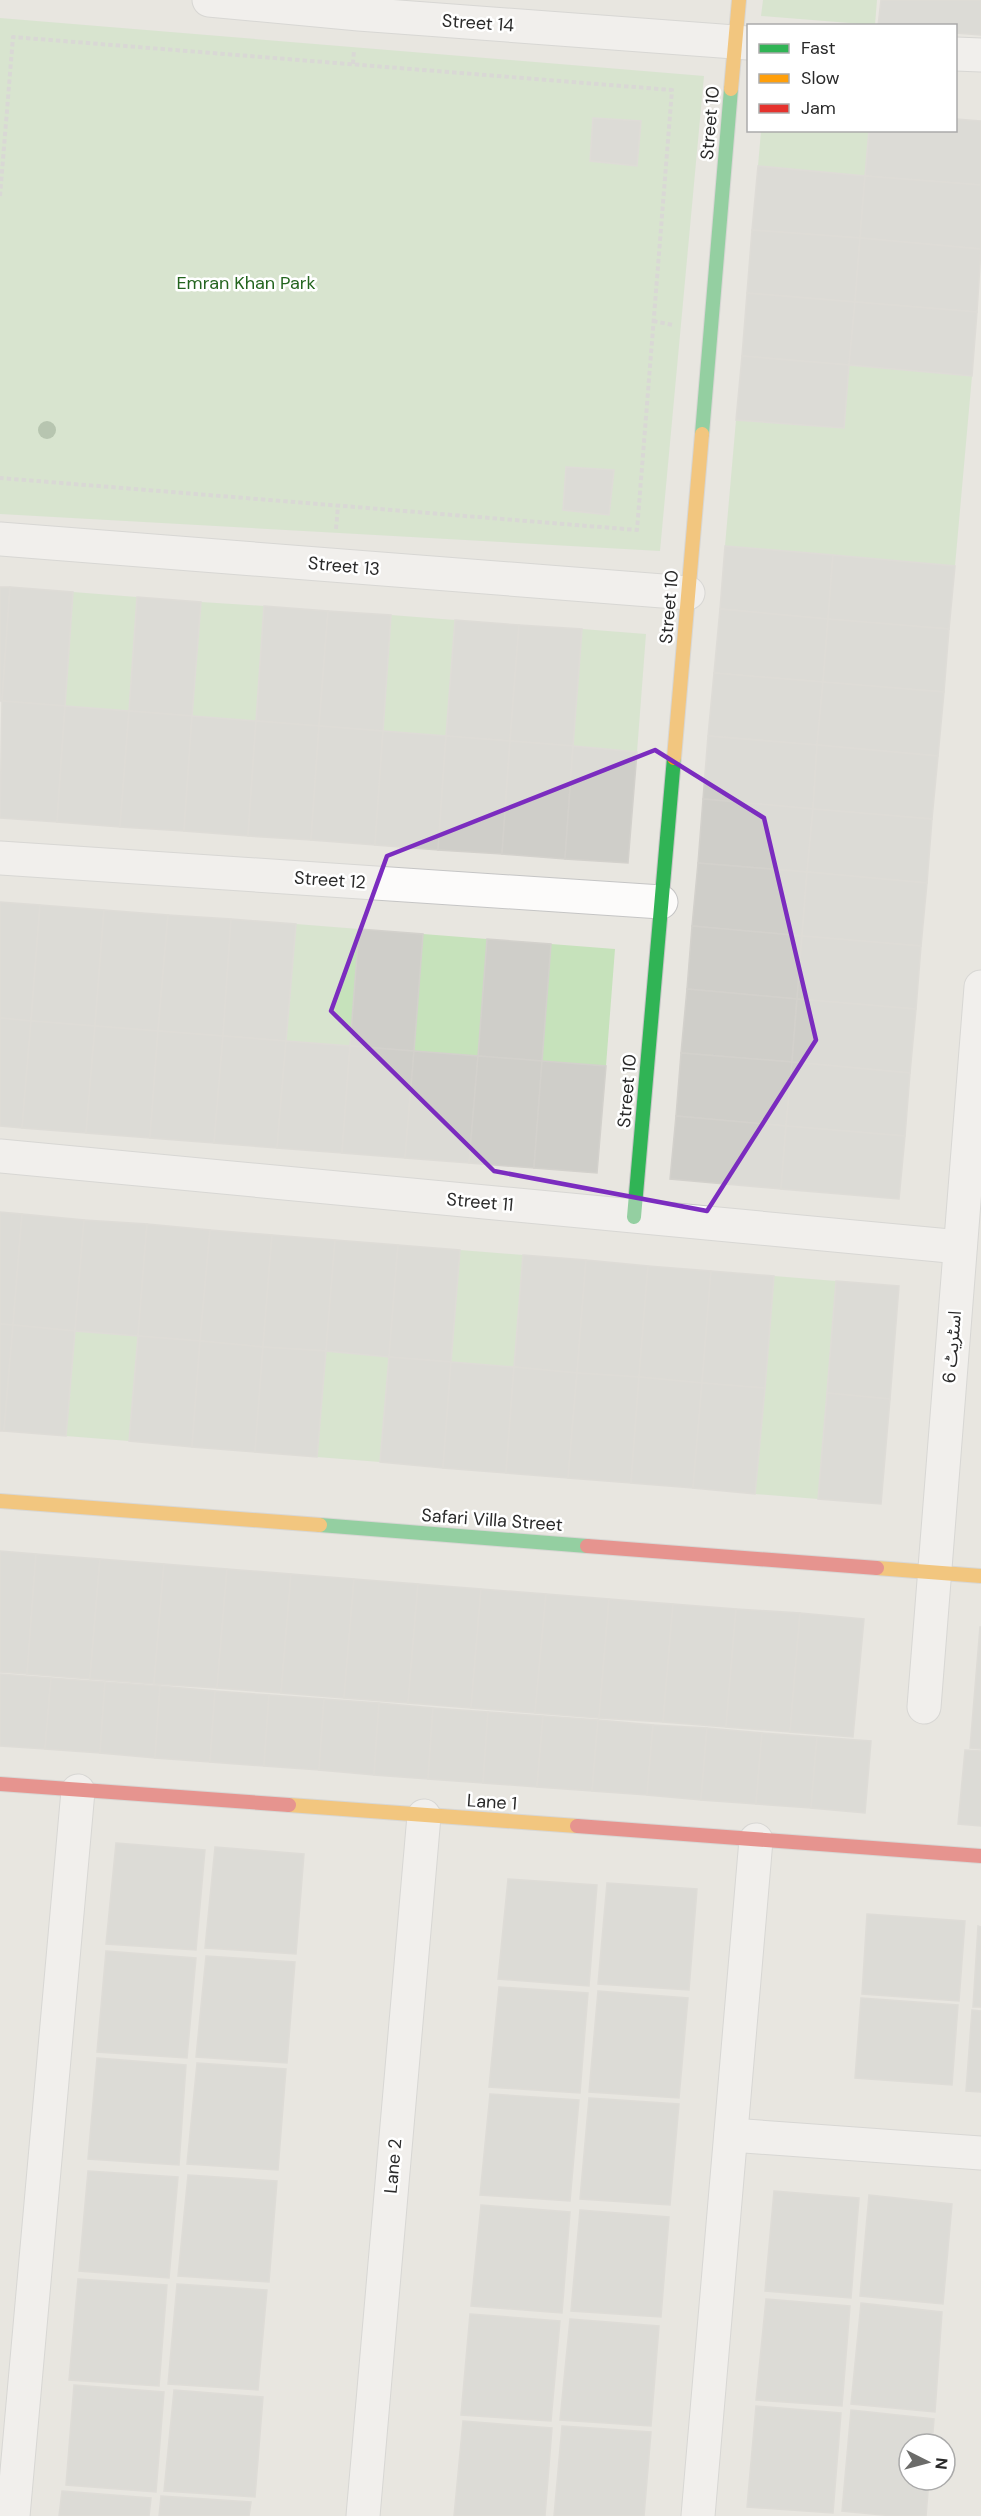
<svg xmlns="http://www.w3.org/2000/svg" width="981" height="2516" viewBox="0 0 981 2516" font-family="'DM Sans','Noto Sans Arabic',sans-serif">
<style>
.green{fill:#c6e2bb}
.building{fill:#cfcec9;stroke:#d3d1cc;stroke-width:1.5}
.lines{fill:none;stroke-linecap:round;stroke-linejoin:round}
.street-casing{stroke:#c5c5c5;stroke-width:35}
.fast-casing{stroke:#c5c5c5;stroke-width:16}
.slow-casing{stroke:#c5c5c5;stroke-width:16}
.jam-casing{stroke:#c5c5c5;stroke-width:16}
.path{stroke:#c8c8c7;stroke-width:4;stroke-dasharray:4.5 3;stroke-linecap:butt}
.street{stroke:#fcfbfa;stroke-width:33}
.fast{stroke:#30b455;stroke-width:14}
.slow{stroke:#ff9f0a;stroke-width:14}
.jam{stroke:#e5322d;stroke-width:14}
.tree{fill:#7c9e75}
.marked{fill:none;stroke:#7b2cbf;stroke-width:4.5;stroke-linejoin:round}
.labels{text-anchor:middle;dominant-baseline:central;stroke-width:5;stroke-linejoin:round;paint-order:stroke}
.street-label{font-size:18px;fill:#2a2a2a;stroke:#fff}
.park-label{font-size:18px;fill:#23641e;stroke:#fff}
</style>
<rect width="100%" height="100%" fill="#e8e6e0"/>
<g class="green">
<path d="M763,0H877L875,25L761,16Z"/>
<path d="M0,18L704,76L660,551L0,514Z"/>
<path d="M761,131H869L865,176L758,166Z"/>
<path d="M849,365L972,376L955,566L725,546L736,420L844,428Z"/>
<path d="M73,592L137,597L129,711L65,706Z"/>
<path d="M201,602L264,606L256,721L192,716Z"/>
<path d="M391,615L455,620L446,736L383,731Z"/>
<path d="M582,629L646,634L637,752L573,746Z"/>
<path d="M296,924L359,929L350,1046L286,1041Z"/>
<path d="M423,934L487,939L478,1056L414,1051Z"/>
<path d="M551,944L615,949L606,1066L542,1061Z"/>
<path d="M460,1250L523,1255L514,1367L451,1362Z"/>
<path d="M774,1276L836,1281L818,1499L755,1494Z"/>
<path d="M75,1331L138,1336L129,1441L66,1436Z"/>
<path d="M326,1351L389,1357L380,1462L317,1457Z"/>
</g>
<g class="building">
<path d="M881,0H981V35L956,33V26H878Z"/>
<path d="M593,118L641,121L637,166L590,161Z"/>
<path d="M956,119L981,121V185L865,176L869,130H956Z"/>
<path d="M758,166L865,176L860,238L752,230Z"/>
<path d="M865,176L981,185V249L860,238Z"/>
<path d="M752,230L860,238L855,302L747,293Z"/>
<path d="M860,238L981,249L977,312L855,302Z"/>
<path d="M747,293L855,302L849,365L742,356Z"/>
<path d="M855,302L977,312L972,376L849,365Z"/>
<path d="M742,356L849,365L844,428L736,420Z"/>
<path d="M566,467L614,470L609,515L563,510Z"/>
<path d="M725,546L833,555L828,619L720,609Z"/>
<path d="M833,555L955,566L949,629L828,619Z"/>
<path d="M0,587H10L2,701H0Z"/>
<path d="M10,587L73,592L65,706L2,701Z"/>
<path d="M137,597L201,602L192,716L129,711Z"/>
<path d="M264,606L328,611L319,726L256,721Z"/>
<path d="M720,609L828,619L823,682L714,673Z"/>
<path d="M328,611L391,615L383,731L319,726Z"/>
<path d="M828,619L949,629L944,692L823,682Z"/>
<path d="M455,620L519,625L510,741L446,736Z"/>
<path d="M519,625L582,629L573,746L510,741Z"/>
<path d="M714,673L823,682L817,745L708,736Z"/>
<path d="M823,682L944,692L938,756L817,745Z"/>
<path d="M2,701L65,706L57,822L0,818Z"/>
<path d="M65,706L129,711L120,827L57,822Z"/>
<path d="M129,711L192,716L184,831L120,827Z"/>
<path d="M192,716L256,721L248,836L184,831Z"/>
<path d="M256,721L319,726L311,840L248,836Z"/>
<path d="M319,726L383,731L375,845L311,840Z"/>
<path d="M383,731L446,736L438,850L375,845Z"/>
<path d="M446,736L510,741L502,854L438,850Z"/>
<path d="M708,736L817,745L813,809L703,799Z"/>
<path d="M510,741L573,746L565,859L502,854Z"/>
<path d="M817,745L938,756L932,819L813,809Z"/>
<path d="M573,746L637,752L628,863L565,859Z"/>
<path d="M703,799L813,809L807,872L698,863Z"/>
<path d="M813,809L932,819L927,883L807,872Z"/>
<path d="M698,863L807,872L802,936L692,926Z"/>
<path d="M807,872L927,883L921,946L802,936Z"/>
<path d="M0,902L40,905L31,1021L0,1018Z"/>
<path d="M40,905L104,910L95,1026L31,1021Z"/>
<path d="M104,910L168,915L158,1031L95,1026Z"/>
<path d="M168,915L231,919L223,1036L158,1031Z"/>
<path d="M231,919L296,924L286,1041L223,1036Z"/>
<path d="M692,926L802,936L797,999L687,989Z"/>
<path d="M359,929L423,934L414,1051L350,1046Z"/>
<path d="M802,936L921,946L916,1009L797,999Z"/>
<path d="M487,939L551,944L542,1061L478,1056Z"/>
<path d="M687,989L797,999L792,1062L681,1053Z"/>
<path d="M797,999L916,1009L910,1073L792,1062Z"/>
<path d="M0,1018L31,1021L22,1128L0,1126Z"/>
<path d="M31,1021L95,1026L86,1133L22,1128Z"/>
<path d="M95,1026L158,1031L150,1138L86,1133Z"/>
<path d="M158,1031L223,1036L214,1143L150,1138Z"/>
<path d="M223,1036L286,1041L277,1148L214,1143Z"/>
<path d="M286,1041L350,1046L342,1153L277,1148Z"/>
<path d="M350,1046L414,1051L405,1158L342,1153Z"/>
<path d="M414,1051L478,1056L469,1163L405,1158Z"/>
<path d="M681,1053L792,1062L786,1126L676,1116Z"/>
<path d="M478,1056L542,1061L534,1168L469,1163Z"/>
<path d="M542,1061L606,1066L597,1173L534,1168Z"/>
<path d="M792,1062L910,1073L905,1136L786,1126Z"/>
<path d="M676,1116L786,1126L781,1189L670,1179Z"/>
<path d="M786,1126L905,1136L899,1199L781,1189Z"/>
<path d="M0,1212L22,1214L13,1325L0,1324Z"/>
<path d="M22,1214L84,1220L75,1331L13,1325Z"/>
<path d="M84,1220L147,1224L138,1336L75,1331Z"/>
<path d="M147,1224L210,1230L200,1341L138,1336Z"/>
<path d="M210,1230L272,1235L263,1347L200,1341Z"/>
<path d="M272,1235L335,1240L326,1351L263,1347Z"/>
<path d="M335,1240L398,1245L389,1357L326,1351Z"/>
<path d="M398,1245L460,1250L451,1362L389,1357Z"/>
<path d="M523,1255L586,1260L577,1373L514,1367Z"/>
<path d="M586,1260L648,1266L639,1377L577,1373Z"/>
<path d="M648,1266L711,1271L702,1383L639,1377Z"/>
<path d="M711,1271L774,1276L765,1388L702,1383Z"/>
<path d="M836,1281L899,1286L890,1399L827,1393Z"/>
<path d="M0,1324L13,1325L4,1431H0Z"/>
<path d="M13,1325L75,1331L66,1436L4,1431Z"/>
<path d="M138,1336L200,1341L192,1447L129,1441Z"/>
<path d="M200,1341L263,1347L255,1452L192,1447Z"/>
<path d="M263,1347L326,1351L317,1457L255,1452Z"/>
<path d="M389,1357L451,1362L443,1468L380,1462Z"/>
<path d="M451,1362L514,1367L506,1473L443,1468Z"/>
<path d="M514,1367L577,1373L568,1478L506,1473Z"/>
<path d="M577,1373L639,1377L631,1483L568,1478Z"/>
<path d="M639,1377L702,1383L693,1488L631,1483Z"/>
<path d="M702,1383L765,1388L755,1494L693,1488Z"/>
<path d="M827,1393L890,1399L881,1504L818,1499Z"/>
<path d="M0,1551L36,1554L27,1674L0,1672Z"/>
<path d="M36,1554L100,1559L90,1679L27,1674Z"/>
<path d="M100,1559L164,1564L154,1684L90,1679Z"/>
<path d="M164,1564L227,1569L217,1688L154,1684Z"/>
<path d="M227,1569L291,1574L281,1693L217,1688Z"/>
<path d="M291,1574L354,1579L344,1698L281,1693Z"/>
<path d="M354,1579L418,1584L408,1703L344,1698Z"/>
<path d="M418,1584L481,1589L471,1708L408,1703Z"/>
<path d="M481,1589L546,1594L535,1713L471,1708Z"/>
<path d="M546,1594L609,1599L599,1718L535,1713Z"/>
<path d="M609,1599L673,1604L663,1722L599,1718Z"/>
<path d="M673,1604L736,1609L726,1727L663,1722Z"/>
<path d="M736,1609L800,1613L790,1732L726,1727Z"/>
<path d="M800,1613L864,1619L853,1737L790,1732Z"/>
<path d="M980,1627H981V1749L970,1748Z"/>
<path d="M0,1674L51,1678L45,1749L0,1746Z"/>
<path d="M51,1678L105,1682L100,1753L45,1749Z"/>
<path d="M105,1682L160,1686L155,1758L100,1753Z"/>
<path d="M160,1686L215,1691L210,1762L155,1758Z"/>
<path d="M215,1691L269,1695L264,1766L210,1762Z"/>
<path d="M269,1695L324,1699L319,1770L264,1766Z"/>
<path d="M324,1699L379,1703L374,1775L319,1770Z"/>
<path d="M379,1703L433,1708L428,1779L374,1775Z"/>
<path d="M433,1708L488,1712L483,1783L428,1779Z"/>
<path d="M488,1712L543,1716L537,1787L483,1783Z"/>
<path d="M543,1716L598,1720L592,1791L537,1787Z"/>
<path d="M598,1720L653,1725L647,1795L592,1791Z"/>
<path d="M653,1725L707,1728L701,1800L647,1795Z"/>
<path d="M707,1728L762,1733L756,1804L701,1800Z"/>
<path d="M762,1733L817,1737L811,1808L756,1804Z"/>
<path d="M817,1737L871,1741L865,1813L811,1808Z"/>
<path d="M965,1750L981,1751V1826L958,1824Z"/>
<path d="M116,1843L205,1850L196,1950L106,1944Z"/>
<path d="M215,1847L304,1854L296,1954L205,1948Z"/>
<path d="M508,1879L597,1885L589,1986L498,1979Z"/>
<path d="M607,1883L697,1889L689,1990L598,1984Z"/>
<path d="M867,1914L965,1921L959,2001L862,1994Z"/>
<path d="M978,1926L981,1927V2007H973Z"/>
<path d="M106,1951L196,1958L187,2058L97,2052Z"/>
<path d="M206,1956L295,1962L287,2063L196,2057Z"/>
<path d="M499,1987L588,1993L580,2093L489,2087Z"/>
<path d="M598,1991L688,1998L679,2098L589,2092Z"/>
<path d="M861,1998L958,2005L952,2085L855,2078Z"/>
<path d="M972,2010L981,2011V2092L966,2091Z"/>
<path d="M97,2058L186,2065L179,2165L88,2159Z"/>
<path d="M197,2063L286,2069L278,2170L187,2164Z"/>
<path d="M490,2094L579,2100L570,2201L480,2195Z"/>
<path d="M589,2098L679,2104L670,2205L580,2199Z"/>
<path d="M88,2171L178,2177L169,2278L79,2271Z"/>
<path d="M188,2175L277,2181L269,2282L178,2276Z"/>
<path d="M774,2191L859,2198L851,2298L765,2291Z"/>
<path d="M869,2195L952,2204L943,2304L860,2296Z"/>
<path d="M481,2205L570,2212L562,2313L471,2306Z"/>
<path d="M580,2210L669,2217L661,2317L571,2311Z"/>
<path d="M78,2279L167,2285L159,2386L69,2380Z"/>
<path d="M177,2284L267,2290L258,2390L168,2384Z"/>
<path d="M766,2299L850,2306L842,2406L756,2400Z"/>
<path d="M861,2303L942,2312L935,2412L851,2404Z"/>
<path d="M470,2314L560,2321L551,2421L461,2415Z"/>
<path d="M570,2319L659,2326L651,2426L560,2420Z"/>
<path d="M74,2385L164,2392L156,2492L66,2485Z"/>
<path d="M174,2390L263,2397L255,2497L164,2491Z"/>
<path d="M756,2406L841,2413L833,2513L747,2507Z"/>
<path d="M851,2410L934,2419L932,2444H909V2480H929L926,2516H893L842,2511Z"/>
<path d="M463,2421L552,2428L545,2516H454Z"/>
<path d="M562,2426L651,2432L644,2516H554Z"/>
<path d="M62,2491L151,2498L149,2516H59Z"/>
<path d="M161,2496L251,2502L249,2516H159Z"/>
</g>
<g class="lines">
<defs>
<g id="street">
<path d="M209,0L359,14L748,43"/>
<path d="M956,54L981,55"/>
<path d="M0,539L688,593"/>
<path d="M0,858L661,902"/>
<path d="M0,1156L960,1247"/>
<path d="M924,1707L981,987"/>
<path d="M731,2135L981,2153"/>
<path d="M13,2516L78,1791"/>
<path d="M363,2516L424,1816"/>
<path d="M698,2516L756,1840"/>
</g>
<g id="fast">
<path d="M702,434L731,89"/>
<path d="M634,1217L674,758"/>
<path d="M320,1525L587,1546"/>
</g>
<g id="slow">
<path d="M731,89L739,0"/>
<path d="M674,758L702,434"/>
<path d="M0,1501L320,1525"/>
<path d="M877,1568L981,1576"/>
<path d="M289,1805L577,1826"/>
</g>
<g id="jam">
<path d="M587,1546L877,1568"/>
<path d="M0,1784L289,1805"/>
<path d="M577,1826L981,1856"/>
</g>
</defs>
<use href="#street" class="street-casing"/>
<use href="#fast" class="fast-casing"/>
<use href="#slow" class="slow-casing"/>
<use href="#jam" class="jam-casing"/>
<g class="path">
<path d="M353,64L354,50"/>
<path d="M0,196L13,37L672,90L637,530L0,478"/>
<path d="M653,321L673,325"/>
<path d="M336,529L338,506"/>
</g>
<use href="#street" class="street"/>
<use href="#fast" class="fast"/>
<use href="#slow" class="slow"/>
<use href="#jam" class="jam"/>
</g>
<circle class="tree" cx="47" cy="430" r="9"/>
<path d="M0 0H981V2516H0ZM655,750L764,818L816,1040L707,1211L494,1171L331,1011L387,856Z" fill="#e8e6e0" fill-opacity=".55" fill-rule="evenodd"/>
<path class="marked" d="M655,750L764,818L816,1040L707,1211L494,1171L331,1011L387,856Z"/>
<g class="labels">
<g class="street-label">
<text transform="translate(478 23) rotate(4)">Street 14</text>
<text transform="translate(710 123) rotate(-85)">Street 10</text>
<text transform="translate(344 566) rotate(5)">Street 13</text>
<text transform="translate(669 607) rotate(-85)">Street 10</text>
<text transform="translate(330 880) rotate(4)">Street 12</text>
<text transform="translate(627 1091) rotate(-85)">Street 10</text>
<text transform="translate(480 1202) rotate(5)">Street 11</text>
<text transform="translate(952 1347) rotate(-85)">اسٹریٹ 6</text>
<text transform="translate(492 1520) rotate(4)">Safari Villa Street</text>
<text transform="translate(492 1802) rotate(4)">Lane 1</text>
<text transform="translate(393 2166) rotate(-85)">Lane 2</text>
</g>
<g class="park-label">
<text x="246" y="283">Emran Khan Park</text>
</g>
</g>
<rect x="747" y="24" width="210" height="108" fill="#ffffff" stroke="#aaaaaa" stroke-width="1.5"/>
<rect x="759" y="44" width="30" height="9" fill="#30b455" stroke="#aaaaaa" stroke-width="1.5"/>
<text x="801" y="54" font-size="18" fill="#2a2a2a">Fast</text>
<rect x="759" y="74" width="30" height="9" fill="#ff9f0a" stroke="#aaaaaa" stroke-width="1.5"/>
<text x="801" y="84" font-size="18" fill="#2a2a2a">Slow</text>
<rect x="759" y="104" width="30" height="9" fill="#e5322d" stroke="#aaaaaa" stroke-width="1.5"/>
<text x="801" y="114" font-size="18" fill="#2a2a2a">Jam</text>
<g transform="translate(927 2462) rotate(96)"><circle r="28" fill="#ffffff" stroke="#aaaaaa" stroke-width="1.5"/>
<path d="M0-4.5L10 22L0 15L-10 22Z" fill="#6c6c6a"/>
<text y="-9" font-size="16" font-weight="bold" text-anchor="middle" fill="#2a2a2a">N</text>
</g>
</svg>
